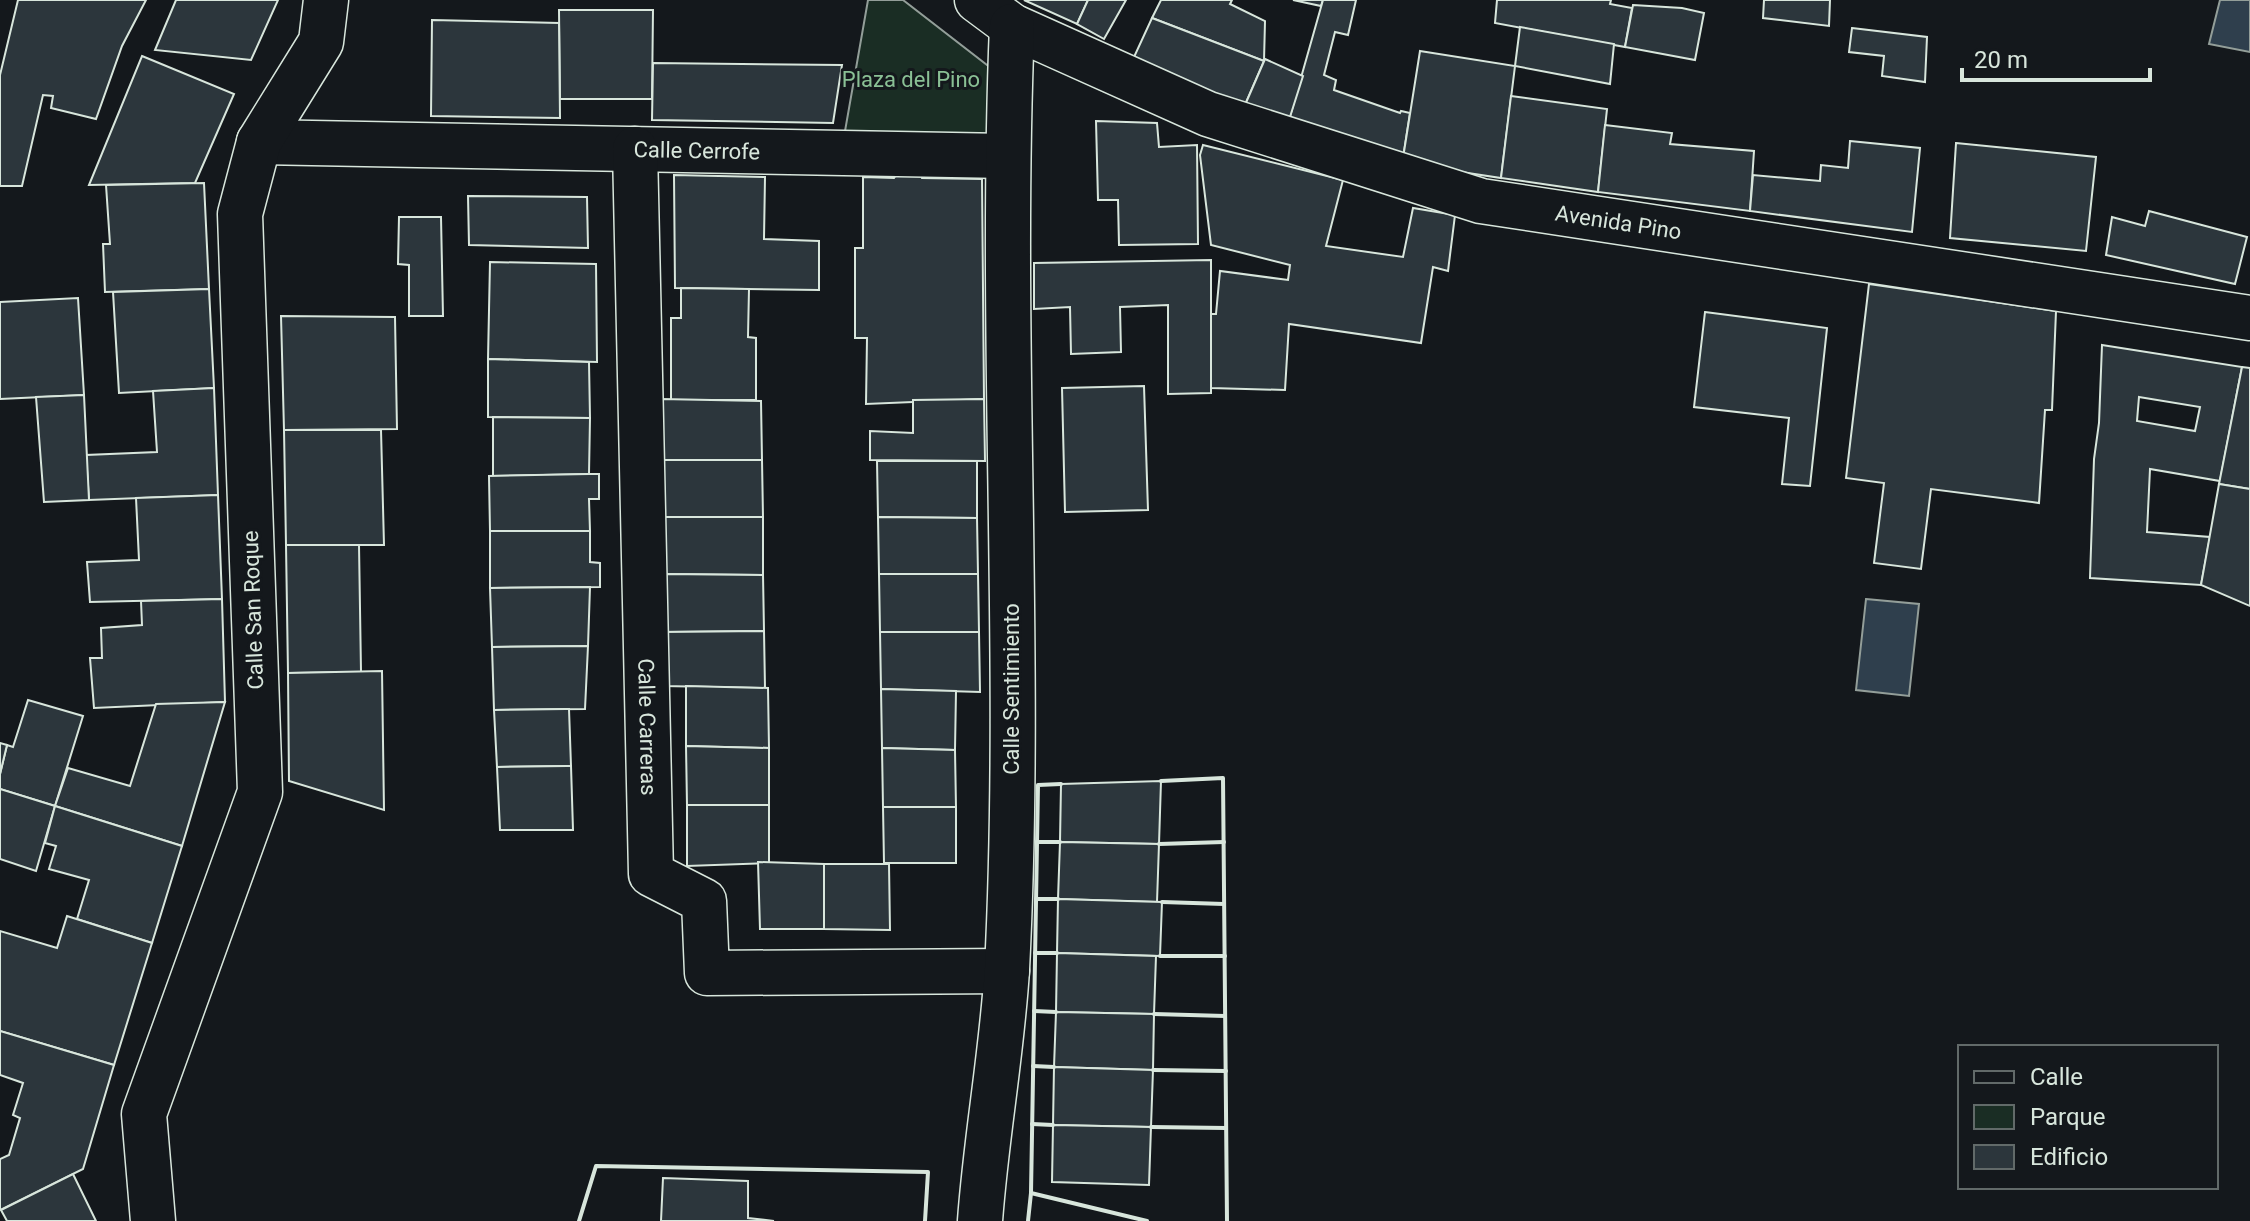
<svg xmlns="http://www.w3.org/2000/svg" width="2250" height="1221" viewBox="0 0 2250 1221" font-family="Roboto,sans-serif">
<style>
.green{fill:#1a2d24;stroke:#939e99;stroke-width:2}
.water{fill:#2f3f4d;stroke:#939e99;stroke-width:2}
.building{fill:#2c363c;stroke:#d8e6dc;stroke-width:2;fill-rule:evenodd}
.lines{fill:none;stroke-linecap:round;stroke-linejoin:round}
.minor-casing{stroke:#d8e6dc;stroke-width:47}
.tertiary-casing{stroke:#d8e6dc;stroke-width:47}
.minor{stroke:#14181c;stroke-width:44}
.tertiary{stroke:#14181c;stroke-width:44}
.wall{stroke:#d8e6dc;stroke-width:4}
.labels{text-anchor:middle;dominant-baseline:central;stroke-width:6;stroke-linejoin:round;paint-order:stroke}
.park-label{font-size:22px;fill:#8ac095;stroke:#14181c}
.street-label{font-size:22px;fill:#d8e6dc;stroke:#14181c}
</style>
<rect width="100%" height="100%" fill="#14181c"/>
<path class="green" d="M868,0H903L996,72L990,138L845,131Z"/>
<g class="water">
<path d="M2220,0H2250V52L2209,44Z"/>
<path d="M1866,599L1919,604L1909,696L1856,690Z"/>
</g>
<g class="building">
<path d="M18,0H146L122,46L96,119L51,108L53,96L43,95L22,186H0V75Z"/>
<path d="M176,0H278L251,60L155,50Z"/>
<path d="M1024,0H1088L1077,24Z"/>
<path d="M1088,0H1126L1104,39L1077,24Z"/>
<path d="M1161,0H1232L1230,4L1265,21L1264,61L1152,18Z"/>
<path d="M1293,0H1323L1321,6Z"/>
<path d="M1323,0H1356L1348,35L1335,32L1324,75L1336,80L1334,90L1400,113L1401,111L1410,113L1403,158L1289,120Z"/>
<path d="M1497,0H1611L1610,4L1632,8L1625,47L1495,23Z"/>
<path d="M1764,0H1830L1829,26L1763,18Z"/>
<path d="M1633,5L1682,8L1704,13L1695,60L1625,47Z"/>
<path d="M559,10H653L652,99H560Z"/>
<path d="M1152,18L1264,61L1245,105L1227,100L1134,57Z"/>
<path d="M432,20L559,23L560,118L431,116Z"/>
<path d="M1520,27L1614,44L1610,84L1515,66Z"/>
<path d="M1852,28L1927,37L1925,82L1882,76L1884,56L1849,52Z"/>
<path d="M1420,51L1515,66L1501,178L1435,168L1403,158Z"/>
<path d="M142,56L234,94L195,183L89,185Z"/>
<path d="M1265,59L1303,76L1289,120L1245,105Z"/>
<path d="M653,63L842,65L833,123L652,120Z"/>
<path d="M1511,96L1607,109L1598,192L1501,178Z"/>
<path d="M1096,121L1157,123L1159,147L1197,145L1198,244L1119,245L1118,200H1098Z"/>
<path d="M1605,125L1672,133L1670,144L1754,151L1750,211L1598,192Z"/>
<path d="M1850,141L1920,148L1912,232L1750,211L1753,175L1820,181L1821,165L1848,168Z"/>
<path d="M1956,143L2096,157L2086,251L1950,238Z"/>
<path d="M1203,145L1343,180L1326,246L1403,257L1413,208L1455,215L1448,271L1433,267L1421,343L1289,324L1285,390L1211,388V314H1216L1220,271L1288,280L1290,265L1211,245L1200,155Z"/>
<path d="M674,175L765,177L764,239L819,241V290L675,288Z"/>
<path d="M896,175H921L922,178L982,179L984,399L866,404L867,338H855V248H863V177L894,178Z"/>
<path d="M204,183L209,289L105,292L103,244H110L106,185Z"/>
<path d="M468,196L587,197L588,248L469,245Z"/>
<path d="M2149,211L2247,237L2235,284L2106,255L2112,217L2145,226Z"/>
<path d="M399,217H441L443,316H409V265L398,264Z"/>
<path d="M1211,260V393L1168,394V305L1120,307L1121,352L1071,354L1070,307L1034,309V263Z"/>
<path d="M490,262L596,264L597,362L488,359Z"/>
<path d="M1869,284L2056,311L2052,410H2045L2039,503L1931,489L1921,569L1874,563L1884,483L1846,478Z"/>
<path d="M681,288L749,289L748,337L756,338V400H671V318H681Z"/>
<path d="M209,289L214,388L119,393L113,292Z"/>
<path d="M78,298L84,395L0,399V302Z"/>
<path d="M1705,312L1827,328L1810,486L1782,484L1789,418L1694,407Z"/>
<path d="M281,316L395,317L397,429L284,430Z"/>
<path d="M2102,345L2242,367L2220,481L2150,469L2147,532L2210,537L2201,585L2090,578L2094,459L2099,423ZM2139,397L2200,407L2195,431L2137,421Z"/>
<path d="M488,359L589,362L590,418L488,417Z"/>
<path d="M2242,367L2250,368V489L2219,484Z"/>
<path d="M1144,386L1148,510L1065,512L1062,388Z"/>
<path d="M214,388L218,495L89,500L86,455L157,452L153,391Z"/>
<path d="M84,395L89,500L44,502L36,397Z"/>
<path d="M661,399L761,401L762,460H662Z"/>
<path d="M984,399L985,461L870,460V431L913,433V400Z"/>
<path d="M493,417L590,418L589,474L493,476Z"/>
<path d="M284,430H381L384,545H286Z"/>
<path d="M662,460H762L763,517H663Z"/>
<path d="M877,461H977V518L878,517Z"/>
<path d="M589,474H599V499H589L590,531H490L489,476Z"/>
<path d="M2219,484L2250,489V606L2201,585Z"/>
<path d="M218,495L222,599L90,602L87,562L139,560L136,498Z"/>
<path d="M663,517H763V575L663,574Z"/>
<path d="M878,517L977,518L978,574H879Z"/>
<path d="M490,531H590V562L600,563V587L490,588Z"/>
<path d="M286,545H359L361,672L288,673Z"/>
<path d="M663,574L763,575L764,631L663,632Z"/>
<path d="M879,574H978L979,632H880Z"/>
<path d="M590,587L588,646L492,647L490,588Z"/>
<path d="M222,599L225,702L94,708L90,658H102L101,628L142,625L141,601Z"/>
<path d="M764,631L765,688L664,686L663,632Z"/>
<path d="M880,632H979L980,692L881,689Z"/>
<path d="M588,646L585,709L494,710L492,647Z"/>
<path d="M382,671L384,810L289,781L288,673Z"/>
<path d="M686,686L768,688L769,748L686,746Z"/>
<path d="M881,689L956,691L955,750L882,748Z"/>
<path d="M28,700L83,716L55,806L0,789V774L7,745L13,747Z"/>
<path d="M225,702L182,846L55,806L68,768L130,786L156,704Z"/>
<path d="M566,709H569L571,766L497,767L494,710Z"/>
<path d="M0,743L7,745L0,774Z"/>
<path d="M686,746L769,748V805H687Z"/>
<path d="M882,748L955,750L956,807H883Z"/>
<path d="M567,766H571L573,830H500L497,767Z"/>
<path d="M1161,781L1159,844L1060,842L1061,784Z"/>
<path d="M0,789L55,806L36,871L0,859Z"/>
<path d="M687,805H769V863L687,866Z"/>
<path d="M55,806L182,846L152,943L77,919L89,880L49,869L56,846L45,843Z"/>
<path d="M883,807H956V863H884Z"/>
<path d="M1060,842L1159,844L1157,902L1058,899Z"/>
<path d="M758,862L824,864V929H760Z"/>
<path d="M824,864H889L890,930L824,929Z"/>
<path d="M1058,899L1162,902L1160,956L1057,953Z"/>
<path d="M67,916L152,943L114,1065L0,1031V931L57,948Z"/>
<path d="M1057,953L1156,956L1154,1014L1056,1012Z"/>
<path d="M1056,1012L1154,1014L1153,1070L1054,1067Z"/>
<path d="M0,1031L114,1065L83,1169L0,1210V1159L9,1155L20,1118L13,1115L23,1083L0,1075Z"/>
<path d="M1054,1067L1153,1070L1151,1127L1053,1125Z"/>
<path d="M1053,1125L1151,1127L1149,1185L1052,1182Z"/>
<path d="M73,1174L96,1221H7L1,1210Z"/>
<path d="M663,1178L748,1181V1218L774,1221H661Z"/>
</g>
<g class="lines">
<defs>
<g id="minor">
<path id="s1" d="M259,142L1006,156"/>
<path id="s2" d="M635,149L651,874L704,901L707,973L1007,971"/>
</g>
<g id="tertiary">
<path id="s3" d="M977,0L1012,26L1208,114L1481,201L2250,318"/>
<path d="M153,1221L144,1114L260,792L240,214L259,142L321,42L326,0"/>
<path d="M980,1221C986,1137 1002,1053 1007,969C1023,655 999,340 1012,26"/>
</g>
</defs>
<use href="#minor" class="minor-casing"/>
<use href="#tertiary" class="tertiary-casing"/>
<use href="#minor" class="minor"/>
<use href="#tertiary" class="tertiary"/>
<g class="wall">
<path d="M1161,781L1223,778L1227,1221"/>
<path d="M1061,784L1038,785L1031,1193L1147,1221"/>
<path d="M1037,842H1060"/>
<path d="M1159,844L1224,842"/>
<path d="M1036,899H1058"/>
<path d="M1162,902L1224,904"/>
<path d="M1035,953H1057"/>
<path d="M1160,956H1225"/>
<path d="M1034,1011L1056,1012"/>
<path d="M1154,1014L1225,1016"/>
<path d="M1033,1066L1054,1067"/>
<path d="M1153,1070L1226,1071"/>
<path d="M1032,1124L1053,1125"/>
<path d="M1151,1127L1226,1128"/>
<path d="M579,1221L596,1166L928,1172L925,1221"/>
<path d="M1028,1221L1031,1193"/>
</g>
</g>
<g class="labels">
<g class="park-label">
<text x="911" y="79">Plaza del Pino</text>
</g>
<g class="street-label">
<text stroke="none"><textPath href="#s1" startOffset="438">Calle Cerrofe</textPath></text>
<text stroke="none"><textPath href="#s3" startOffset="684">Avenida Pino</textPath></text>
<text transform="translate(253 610) rotate(-92)">Calle San Roque</text>
<text transform="translate(1011 689) rotate(-90)">Calle Sentimiento</text>
<text stroke="none"><textPath href="#s2" startOffset="578">Calle Carreras</textPath></text>
</g>
</g>
<rect x="1958" y="1045" width="260" height="144" fill="#14181c" stroke="#626a69" stroke-width="2"/>
<rect x="1974" y="1071" width="40" height="12" fill="#14181c" stroke="#626a69" stroke-width="2"/>
<text x="2030" y="1085" font-size="24" fill="#d8e6dc">Calle</text>
<rect x="1974" y="1105" width="40" height="24" fill="#1a2d24" stroke="#626a69" stroke-width="2"/>
<text x="2030" y="1125" font-size="24" fill="#d8e6dc">Parque</text>
<rect x="1974" y="1145" width="40" height="24" fill="#2c363c" stroke="#626a69" stroke-width="2"/>
<text x="2030" y="1165" font-size="24" fill="#d8e6dc">Edificio</text>
<path d="M1962 68v12h188v-12" fill="none" stroke="#d8e6dc" stroke-width="4"/>
<text x="1974" y="68" font-size="24" fill="#d8e6dc" stroke="#14181c" stroke-width="6" paint-order="stroke">20 m</text>
</svg>
